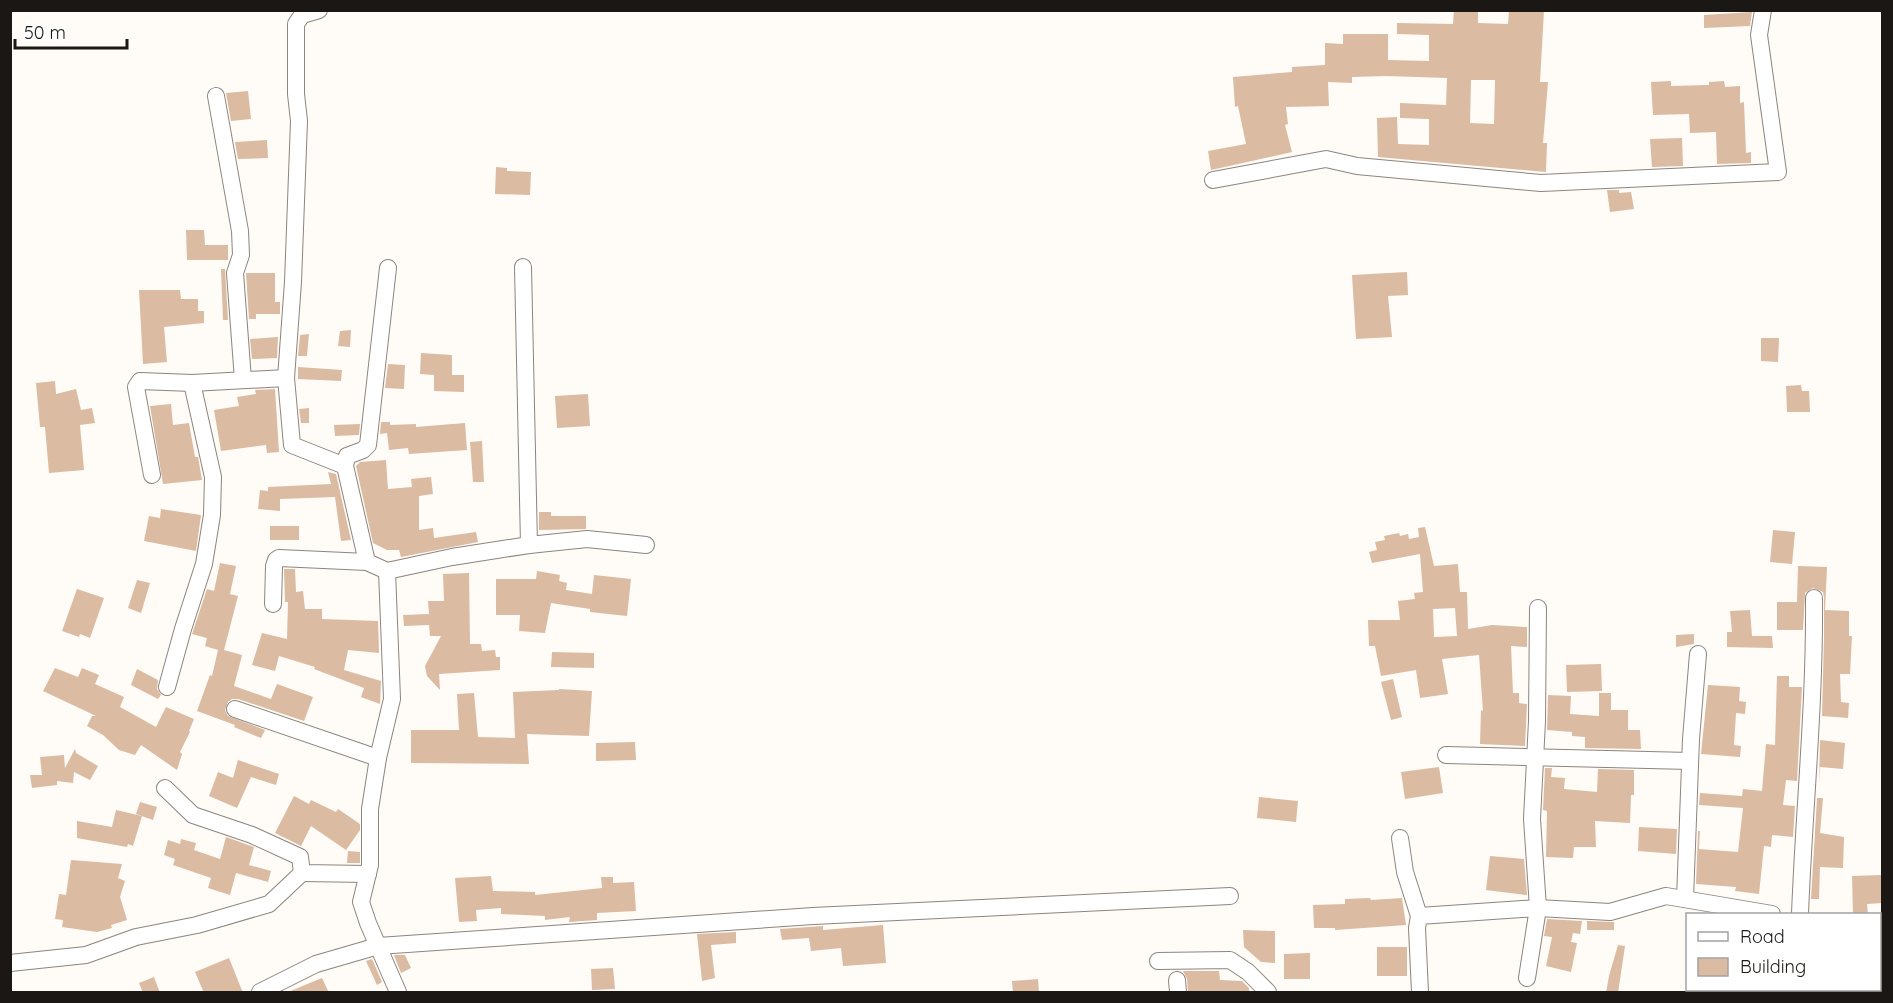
<svg xmlns="http://www.w3.org/2000/svg" width="1893" height="1003" viewBox="0 0 1893 1003" font-family="Quicksand,sans-serif">
<style>
.building{fill:#dbbba1;fill-rule:evenodd}
.lines{fill:none;stroke-linecap:round;stroke-linejoin:round}
.street-casing{stroke:#8d847d;stroke-width:18}
.street{stroke:#fff;stroke-width:16}
</style>
<rect width="100%" height="100%" fill="#fffbf7"/>
<g class="building">
<path d="M1454,10H1478V23L1508,24L1509,10H1544L1540,82H1548L1543,143H1547L1546,172L1378,157L1377,118L1397,117L1398,144L1429,145V119L1400,118V103L1446,105L1447,78L1386,76L1352,77V83L1328,82L1329,106L1286,107L1288,124L1285,125L1292,152L1211,170L1208,151L1246,144L1238,106L1235,107L1233,77L1292,72V67L1325,65V43L1343,44V34H1388V60L1429,61V35L1397,34V23L1453,24ZM1471,80H1495L1494,124L1470,123Z"/>
<path d="M1752,12L1750,26L1704,28V15Z"/>
<path d="M1671,81V86L1709,85V82L1724,81L1725,87L1740,86V103L1744,102L1746,153L1751,152V163L1717,164L1716,132L1690,133L1689,114L1653,115L1651,82Z"/>
<path d="M248,91L251,119L231,121L226,93Z"/>
<path d="M1682,138L1683,166L1652,167L1650,139Z"/>
<path d="M267,140L268,158L238,159L235,142Z"/>
<path d="M496,167L507,168V171L531,172L530,195L495,194Z"/>
<path d="M1607,190H1619V193L1631,192L1634,209L1610,212Z"/>
<path d="M186,230H204L205,245H228V260H187Z"/>
<path d="M221,269H225L228,320H223Z"/>
<path d="M1407,272L1408,295L1388,296L1392,337L1356,339L1352,275Z"/>
<path d="M246,273H275V302H280V314H256V319H249Z"/>
<path d="M139,290H180L181,299H198V311H204V323L164,327L167,362L143,364Z"/>
<path d="M351,330L350,347L338,346L340,331Z"/>
<path d="M309,334L307,356H298L300,335Z"/>
<path d="M278,337L277,358L252,359L250,339Z"/>
<path d="M1761,338H1779L1778,362L1761,361Z"/>
<path d="M421,353L452,355V375H464V392L434,391V375L420,374Z"/>
<path d="M388,364L405,365L404,389L385,388Z"/>
<path d="M298,367L342,370L341,381L298,379Z"/>
<path d="M55,381L56,394L76,389L81,410L92,408L95,423L80,425L84,470L49,473L45,427H40L36,383Z"/>
<path d="M1801,385L1802,391H1809L1810,412H1787L1786,386Z"/>
<path d="M275,389L279,452L267,453L266,445L221,451L214,410L239,406L237,397L256,394L255,390Z"/>
<path d="M588,394L590,426L557,428L555,396Z"/>
<path d="M171,404L173,425L189,423L195,457H198L202,480L163,484L150,406Z"/>
<path d="M309,408V423H301L299,409Z"/>
<path d="M381,422H390V425L416,424V427L465,423L467,450L409,454L408,448L389,450L387,433L380,434Z"/>
<path d="M360,424L359,435L335,436L334,425Z"/>
<path d="M482,441L484,482H473L470,442Z"/>
<path d="M386,460L388,489L412,487L411,479L431,477L433,494L419,496V530L433,528L434,538L476,532L478,542L401,557L399,550H387L373,543L356,466L360,462Z"/>
<path d="M328,472L336,474L351,540L341,541L335,497L280,499V511L258,509L260,490L268,491V487L331,484Z"/>
<path d="M161,509L201,515L196,551L144,541L149,516L160,518Z"/>
<path d="M539,512H551V516H586V529L539,530Z"/>
<rect x="270" y="526" width="29" height="14"/>
<path d="M1425,527L1434,566L1458,564L1460,592H1467L1468,629L1492,625L1527,627V647L1511,646L1513,693H1519V703L1527,704L1525,746L1480,744L1481,710L1483,711L1479,655L1442,659L1448,694L1420,698L1416,670L1381,676L1375,646H1369L1368,620H1400L1398,601L1415,599L1414,593L1423,592L1420,554L1372,563L1369,552L1377,550L1375,542L1385,540L1384,536L1399,533L1400,536L1408,534L1409,539L1419,537L1418,528ZM1455,608L1457,636L1434,637L1433,609Z"/>
<path d="M1773,530L1795,532L1792,564L1770,562Z"/>
<path d="M220,563L236,566L230,594L238,596L224,650L242,655L234,686L271,699L277,684L313,697L304,721L238,699H232L228,702L225,710L228,716L265,730L261,738L234,727L235,725L197,711L210,675L212,676L218,650L205,646L207,638L192,634L207,589L214,591Z"/>
<path d="M1798,566L1827,567L1825,610L1849,611V636H1852L1850,674H1840L1841,702L1849,703L1848,718L1822,716L1824,638V598L1823,592L1813,588L1805,593L1803,630H1777V602H1797Z"/>
<path d="M284,569H295L296,592L303,591L305,609H322V619L378,621L379,653L348,650L344,670L381,681L380,704L361,697L364,688L314,669L315,667L279,656L275,671L252,665L262,633L287,639L288,602H285Z"/>
<path d="M537,571L560,575L559,581L567,583L566,590L592,594L594,575L631,579L627,616L590,612V609L551,603L545,633L519,631L520,615H496V579H536Z"/>
<path d="M469,573L470,644H481L482,651L495,650L496,657H500V670L439,674L440,690L427,676L425,666L441,636H430L429,625L404,626L403,615L429,614L428,601H444L443,574Z"/>
<path d="M137,580L150,583L141,613L128,608Z"/>
<path d="M77,589L104,598L90,638L80,634L79,637L62,631Z"/>
<path d="M1750,610L1752,636H1772L1773,648L1727,647V632H1732L1730,611Z"/>
<path d="M1694,634V644L1676,647V635Z"/>
<path d="M552,652L594,653V668L551,667Z"/>
<path d="M1601,664L1602,691L1567,692L1566,665Z"/>
<path d="M55,668L78,677L82,668L99,675L95,684L124,697L120,707L156,727L166,707L194,719L189,731L190,732L180,752L182,754L177,770L141,745L135,755L119,750L103,735L87,726L92,716H96L43,691Z"/>
<path d="M137,669L158,680L157,689L161,695L158,699L131,685Z"/>
<path d="M1777,676H1789V687H1802L1797,781L1786,780L1783,805L1795,806L1793,837L1772,835L1771,847L1764,846L1759,894L1735,891L1736,887L1696,884L1698,831H1700L1699,849L1738,852L1743,808L1699,805L1700,793L1742,796L1743,789L1762,791L1766,744L1775,745Z"/>
<path d="M1393,679L1402,717L1391,720L1381,682Z"/>
<path d="M1708,685L1740,687L1739,701L1746,702L1745,714L1736,713L1734,745L1741,746L1740,757L1701,754Z"/>
<path d="M559,689L592,691L589,736L527,734L529,764L411,763V730H459L457,694L474,693L478,737L515,738L513,692L559,690Z"/>
<path d="M1599,693H1611V710H1628V730H1640L1641,749L1585,748V737L1572,736V732L1547,730L1548,695L1571,696L1570,714L1599,716Z"/>
<path d="M1820,740L1845,743L1843,769L1820,767L1819,783Z"/>
<path d="M635,742L636,760L596,761V743Z"/>
<path d="M75,749L76,753L98,766L90,780L74,772L73,783L57,781V785L32,788L30,775H42L40,757L64,755L65,768Z"/>
<path d="M238,760L279,774L276,785L251,777L237,808L209,796L218,772L233,778Z"/>
<path d="M1439,767L1443,793L1405,799L1401,772Z"/>
<path d="M1545,768H1552L1551,777L1565,778L1564,789L1597,792L1598,769L1634,770V795H1631L1630,823L1595,821L1596,847H1574L1573,858L1546,857L1547,811L1543,810Z"/>
<path d="M294,796L309,804L311,800L336,812L338,809L360,824V830L346,850L311,826L301,846L275,833Z"/>
<path d="M1259,797L1298,801L1296,822L1257,818Z"/>
<path d="M1817,798H1823L1820,833L1844,837L1843,868L1820,867L1819,899H1811Z"/>
<path d="M140,802L157,807L153,820L136,814Z"/>
<path d="M116,810L142,816L133,846L128,844L127,847L77,838V821L112,827Z"/>
<path d="M1639,827L1677,829L1676,854L1638,851Z"/>
<path d="M226,837L254,847L249,865L271,871L268,882L236,873L230,895L208,888L211,878L173,865L175,859L164,855L168,840L180,844L181,839L196,843L194,850L220,859Z"/>
<path d="M348,851L360,852V863H347Z"/>
<path d="M1490,856L1524,859L1527,895L1486,890Z"/>
<path d="M71,860L122,864L118,878L125,881L120,897L127,920L111,925L112,928L97,932L62,927L63,920L55,919L59,894L66,895Z"/>
<path d="M1882,875V903L1867,904L1868,915H1853L1852,876Z"/>
<path d="M491,876L493,891L535,892V895L602,888L601,877H613V883L634,882L636,911L597,913V920L569,922L570,917L545,920V916L501,914V908L476,910L477,921L459,922L455,878Z"/>
<path d="M1370,898L1371,900L1402,898L1406,925L1335,930V928H1314L1313,905L1345,904V899Z"/>
<path d="M1547,919L1582,921L1580,934L1573,933L1571,942L1577,943L1571,972L1546,966L1552,937L1544,936Z"/>
<path d="M1587,921L1614,922V930H1587Z"/>
<path d="M883,925L886,963L843,966L841,948L811,951L809,938L782,940L780,929L823,926V930Z"/>
<path d="M1243,930L1275,931V963L1261,962L1244,947Z"/>
<path d="M736,932V943L711,945L715,978L702,981L697,934Z"/>
<path d="M1618,945L1625,946L1618,993H1606L1609,976Z"/>
<rect x="1377" y="947" width="30" height="29"/>
<path d="M1310,953V979H1284V954Z"/>
<path d="M394,955H405L411,968L401,973Z"/>
<path d="M229,958L243,993H204L195,972Z"/>
<path d="M372,959L382,982L377,985L366,961Z"/>
<path d="M613,968L615,989L592,990L591,969Z"/>
<path d="M1183,971H1219L1220,980L1242,981L1249,988V993H1188L1187,979Z"/>
<path d="M154,977L160,993H143L139,983Z"/>
<path d="M322,978L329,993H288V992Z"/>
<path d="M1038,979L1039,993H1013L1012,981Z"/>
</g>
<g class="lines">
<defs>
<g id="street">
<path d="M319,10L302,15L296,24V94L299,121L293,282L286,378L292,445L345,466L367,562L387,571L452,557L529,545L587,539L646,545"/>
<path d="M216,96L240,231L241,255L235,273L243,380"/>
<path d="M1213,180L1326,159L1357,166L1541,183L1778,172L1759,35L1763,10"/>
<path d="M523,267L529,545"/>
<path d="M345,466L347,456L363,450L368,445L388,268"/>
<path d="M152,475L136,387L140,381L192,383L286,378"/>
<path d="M387,571L392,699L378,758L370,809V865L361,902L368,923L398,992"/>
<path d="M273,604L274,566L276,560L279,558L367,562"/>
<path d="M167,687L183,629L204,564L212,515L213,477L192,383"/>
<path d="M235,709L378,758"/>
<path d="M1446,755L1690,761"/>
<path d="M165,788L193,815L252,835L300,857L302,873L368,874"/>
<path d="M1400,838L1405,872L1419,916"/>
<path d="M1685,899L1691,739L1698,654"/>
<path d="M1800,914C1804,809 1815,704 1814,598"/>
<path d="M1880,935L1882,936"/>
<path d="M1158,961L1230,960L1248,972L1268,992"/>
<path d="M10,963L86,955L136,937L197,925L269,904L302,873"/>
<path d="M1527,978L1538,908L1532,819L1537,721L1538,608"/>
<path d="M1177,980L1178,992"/>
<path d="M260,992L316,964L378,946L813,916L1230,896"/>
<path d="M1420,992L1417,928L1419,916L1538,908L1610,912L1666,896L1772,914"/>
</g>
</defs>
<use href="#street" class="street-casing"/>
<use href="#street" class="street"/>
</g>
<rect width="1893" height="1003" fill="none" stroke="#1a1714" stroke-width="24"/>
<rect x="1686" y="913" width="195" height="78" fill="#ffffff" stroke="#a3a2a1" stroke-width="1.5"/>
<rect x="1698" y="932" width="30" height="9" fill="#ffffff" stroke="#a3a2a1" stroke-width="1.5"/>
<text x="1740" y="943" font-size="18" fill="#1a1714">Road</text>
<rect x="1698" y="958" width="30" height="18" fill="#dbbba1" stroke="#a3a2a1" stroke-width="1.5"/>
<text x="1740" y="973" font-size="18" fill="#1a1714">Building</text>
<path d="M15 39v9h112v-9" fill="none" stroke="#1a1714" stroke-width="3"/>
<text x="24" y="39" font-size="18" fill="#1a1714" stroke="#ffffff" stroke-width="4.5" paint-order="stroke">50 m</text>
</svg>
